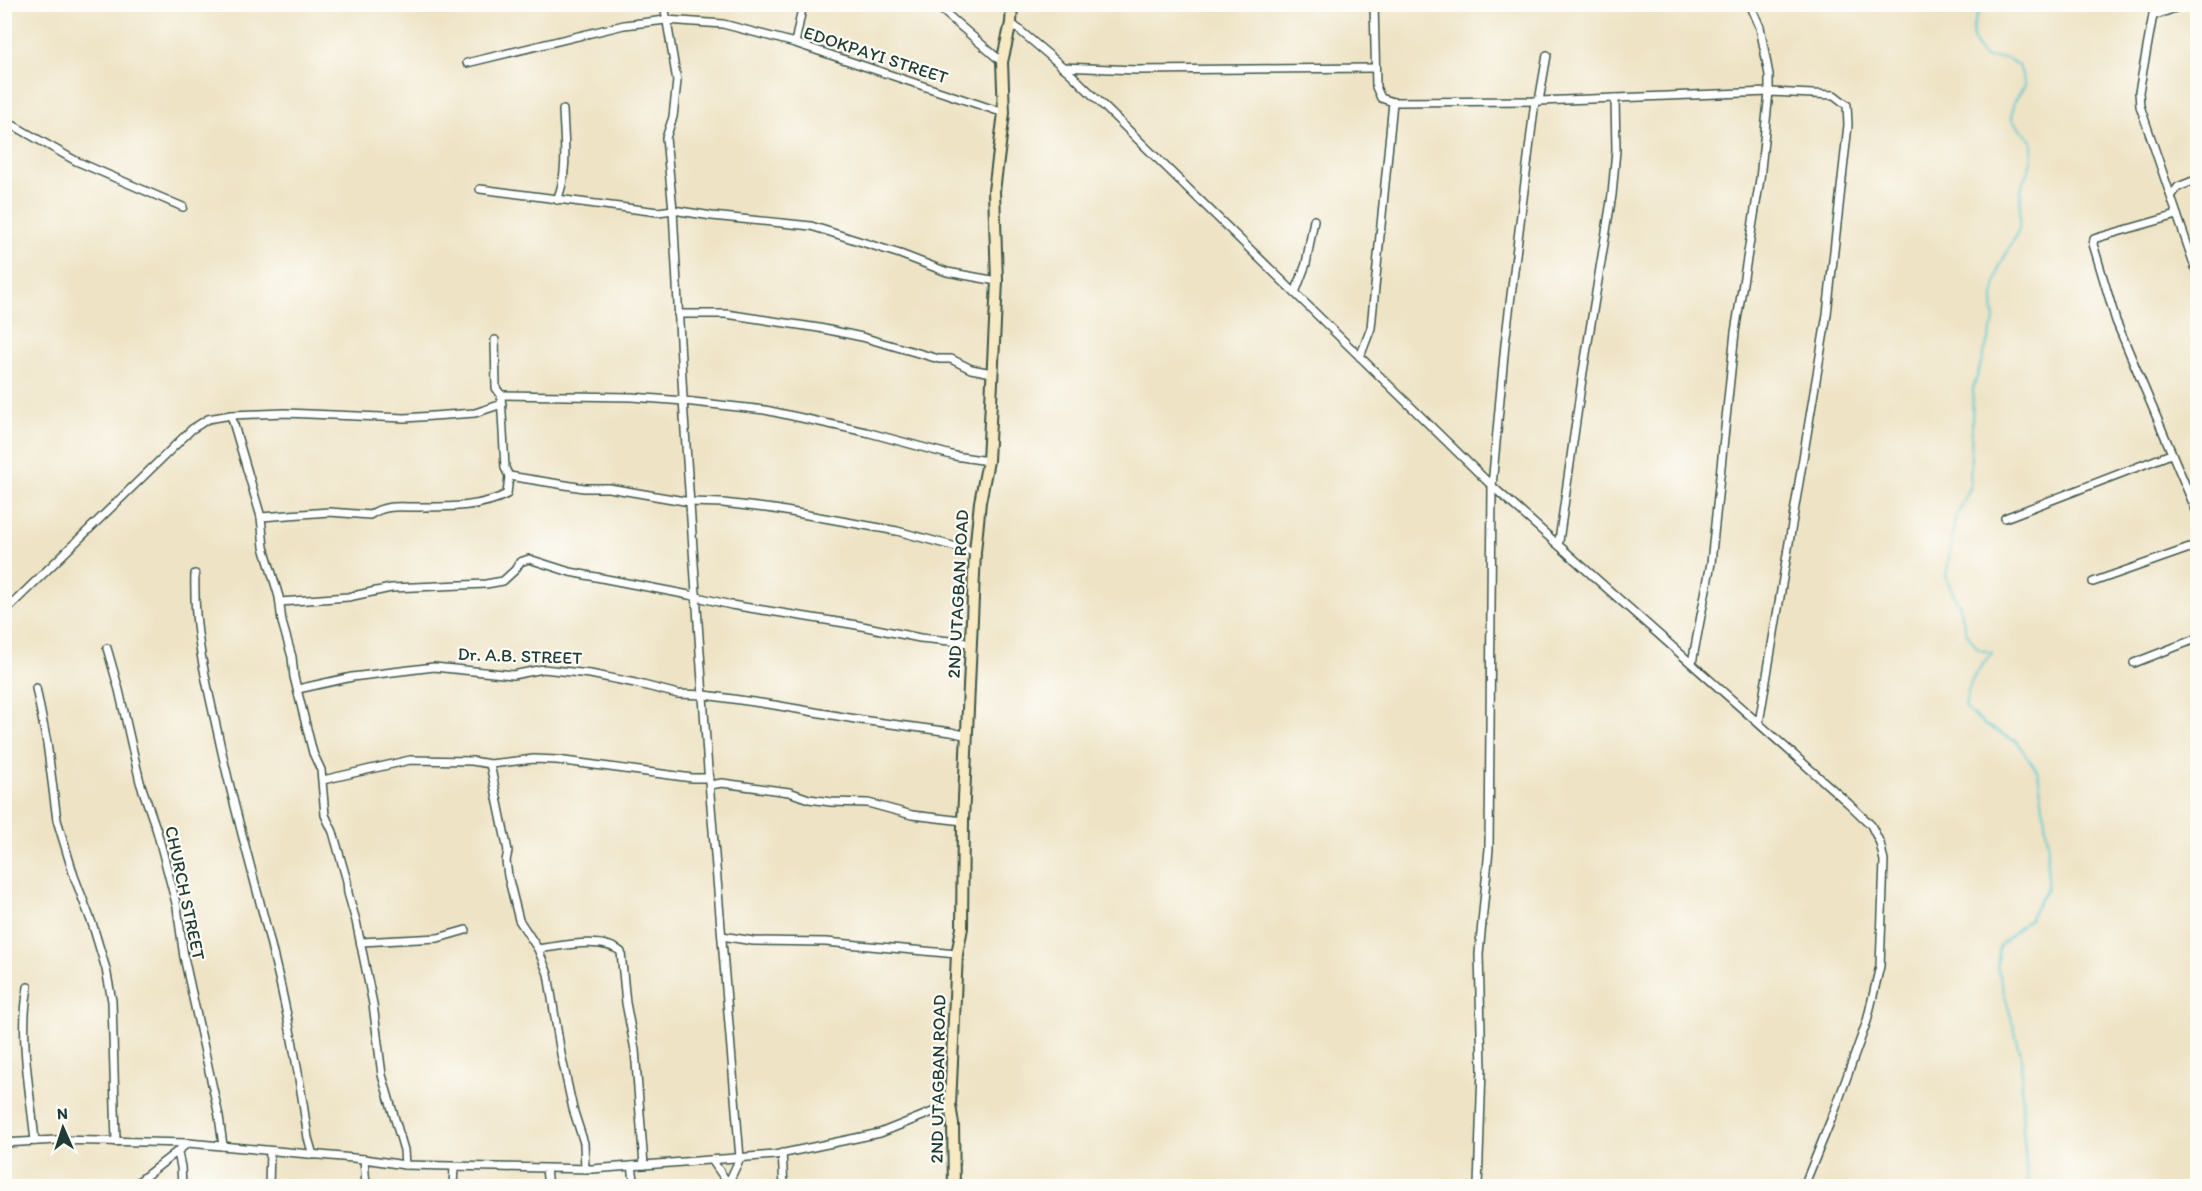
<svg xmlns="http://www.w3.org/2000/svg" width="2202" height="1191" viewBox="0 0 2202 1191" font-family="Itim,sans-serif">
<style>
.lines{fill:none;stroke-linecap:round;stroke-linejoin:round}
.stream{stroke:#59c7cf;stroke-width:2}
.street-casing{stroke:#3e564a;stroke-width:10}
.secondary-casing{stroke:#3e564a;stroke-width:14}
.street{stroke:#fff;stroke-width:7}
.secondary{stroke:#f6e9c3;stroke-width:10}
.labels{text-anchor:middle;dominant-baseline:central;stroke-width:4.5;stroke-linejoin:round;paint-order:stroke}
.street-label{font-size:18px;fill:#1f3d34;stroke:#fdfcf7}
</style>
<rect width="100%" height="100%" fill="#fdfcf7"/>
<filter id="ink" filterUnits="userSpaceOnUse"><feTurbulence type="fractalNoise" baseFrequency=".0167" numOctaves="2"/><feDisplacementMap in="SourceGraphic" scale="12" xChannelSelector="R" yChannelSelector="G"/><feConvolveMatrix kernelMatrix="1 2 1 2 8 2 1 2 1" color-interpolation-filters="sRGB"/></filter>
<filter id="wash" filterUnits="userSpaceOnUse"><feTurbulence type="fractalNoise" baseFrequency=".008" numOctaves="4" result="noise"/><feDisplacementMap in="SourceGraphic" scale="24" xChannelSelector="R" yChannelSelector="G"/><feGaussianBlur stdDeviation="1.35" result="paint"/><feColorMatrix in="noise" values="0 0 0 0 0 0 0 0 0 0 0 0 0 0 0 0 0 1.4 0 .05"/><feComposite in="paint" operator="in"/></filter>
<g filter="url(#wash)">
<rect width="100%" height="100%" fill="#eee3c5"/>
<g class="lines">
<path class="stream" d="M1983,4C1970,28 1967,37 1985,58H2006L2019,65L2025,85L2013,104L2012,120L2032,141V159L2021,189L2019,229L1999,268L1993,297L1994,321L1973,389L1970,488L1954,522L1946,578L1960,607L1966,632L1978,649L1992,653C1974,674 1969,680 1965,708L1984,724L2017,742L2038,772L2048,842L2047,888L2029,919L2000,945L1997,967L2021,1054L2023,1128L2028,1186"/>
</g>
</g>
<g filter="url(#ink)">
<g class="lines">
<defs>
<g id="street">
<path d="M664,4L677,81L673,117L666,138L673,210L684,416L708,770L740,1158"/>
<path d="M935,4L1002,62"/>
<path d="M1374,4L1376,87L1381,98L1393,102L1539,101L1769,92L1834,95L1847,105L1848,125L1827,314L1759,723"/>
<path d="M2155,4L2139,92L2140,106L2198,276"/>
<path d="M2153,16L2186,4"/>
<path d="M1011,23L1069,72L1492,486L1848,803L1871,825L1880,843L1884,861L1880,966L1867,1021L1835,1110L1804,1186"/>
<path d="M795,43L803,4"/>
<path d="M467,63L624,25L666,20L723,24L795,43L1004,113"/>
<path d="M1062,67L1136,70L1375,68"/>
<path d="M1539,101L1547,55"/>
<path d="M4,120L76,161L183,207"/>
<path d="M480,189L658,212L673,210L712,216L811,226L900,254L947,272L997,281"/>
<path d="M2172,195L2178,187L2198,179"/>
<path d="M557,200C569,172 564,139 563,110"/>
<path d="M2177,215L2100,237L2094,239L2093,244L2116,321L2198,515"/>
<path d="M1295,293L1306,264L1314,220"/>
<path d="M678,314H726L819,328L862,337L939,359H951L971,369L992,373"/>
<path d="M1360,357L1371,328L1393,102"/>
<path d="M501,395L632,397L684,401L765,410L866,432L955,456L988,461"/>
<path d="M231,415L261,517L264,547L279,597L282,622L292,657L294,677L313,753L321,770L325,815L333,832L347,881L348,893L356,921L373,1004L382,1075L404,1150L405,1165"/>
<path d="M509,476L584,488H609L690,502L723,503L774,509L897,531L975,552"/>
<path d="M261,517L329,512L370,515C387,503 403,508 424,507C451,507 482,507 507,494L509,476L505,468L501,395L496,388L495,340"/>
<path d="M2005,518L2171,454"/>
<path d="M1559,541L1583,372L1612,195L1616,150L1615,98"/>
<path d="M195,574C193,637 208,687 221,748C235,812 253,874 269,937C286,1003 299,1071 308,1138L313,1155"/>
<path d="M2093,582L2198,545"/>
<path d="M280,602L348,597L391,588L486,584L503,581L515,570L520,562L529,559L570,572L689,595L731,605L857,625L920,638L970,643"/>
<path d="M4,612L192,429L208,419L231,415L285,413L405,418L475,413L502,404"/>
<path d="M107,648L119,690L140,782L157,831L177,907L184,957L219,1116L223,1146"/>
<path d="M1692,663L1711,563L1735,332L1760,179L1769,92V75L1760,27L1750,4"/>
<path d="M2134,663L2198,638"/>
<path d="M36,688L47,743L57,820L74,876L93,926L106,969L112,1001L116,1142"/>
<path d="M298,689L352,677L434,667L513,675L543,669L590,674L635,683L678,694L705,695L774,705L861,720L951,732L968,736"/>
<path d="M490,764L508,851L506,861L508,876L519,920L538,949L548,974L561,1054L573,1109L584,1143L585,1169"/>
<path d="M323,780L410,760L472,761L490,764L534,759L557,760L692,778H709"/>
<path d="M710,785L722,783L789,792L809,799L831,802L868,803L912,815L963,821"/>
<path d="M722,936L753,941L826,942L957,954"/>
<path d="M361,942L438,938L466,930"/>
<path d="M538,949C561,946 603,936 621,952L626,1003L635,1050L644,1165"/>
<path d="M28,987C19,1038 30,1090 35,1141"/>
<path d="M4,1143L56,1140L188,1143L364,1159L405,1165L592,1169L775,1155L880,1133L950,1105"/>
<path d="M178,1153L181,1167L182,1186"/>
<path d="M782,1153L784,1186"/>
<path d="M364,1159L366,1186"/>
<path d="M712,1160L727,1182"/>
<path d="M632,1166L635,1186"/>
<path d="M546,1169L548,1186"/>
<path d="M133,1186L188,1143"/>
<path d="M269,1186L270,1151"/>
<path d="M453,1186L454,1167"/>
<path d="M727,1186L740,1158"/>
<path d="M1478,1186L1482,1069L1479,954L1489,849L1492,486L1505,344L1535,101"/>
</g>
<path id="secondary" d="M954,1186L953,1124L950,1105L957,954L962,928L963,821L975,552L980,502L988,461L995,323L997,281L994,191L1004,113L1002,62L1011,23L1012,4"/>
</defs>
<use href="#street" class="street-casing"/>
<use href="#secondary" class="secondary-casing"/>
<use href="#street" class="street"/>
<use href="#secondary" class="secondary"/>
</g>
</g>
<g class="labels">
<g class="street-label">
<text transform="translate(876 55) rotate(18)">EDOKPAYI STREET</text>
<text transform="translate(958 594) rotate(-87)">2ND UTAGBAN ROAD</text>
<text transform="translate(520 656) rotate(2)">Dr. A.B. STREET</text>
<text transform="translate(185 893) rotate(78)">CHURCH STREET</text>
<text transform="translate(938 1079) rotate(-89)">2ND UTAGBAN ROAD</text>
</g>
</g>
<rect width="2202" height="1191" fill="none" stroke="#fdfcf7" stroke-width="24"/>
<g transform="translate(63 1128) rotate(357)" stroke="#fdfcf7" stroke-width="4.5" paint-order="stroke">
<path d="M0-4.5L10 22L0 15L-10 22Z" fill="#1f3d34"/>
<text y="-9" font-size="16" font-weight="bold" text-anchor="middle" fill="#1f3d34">N</text>
</g>
</svg>
